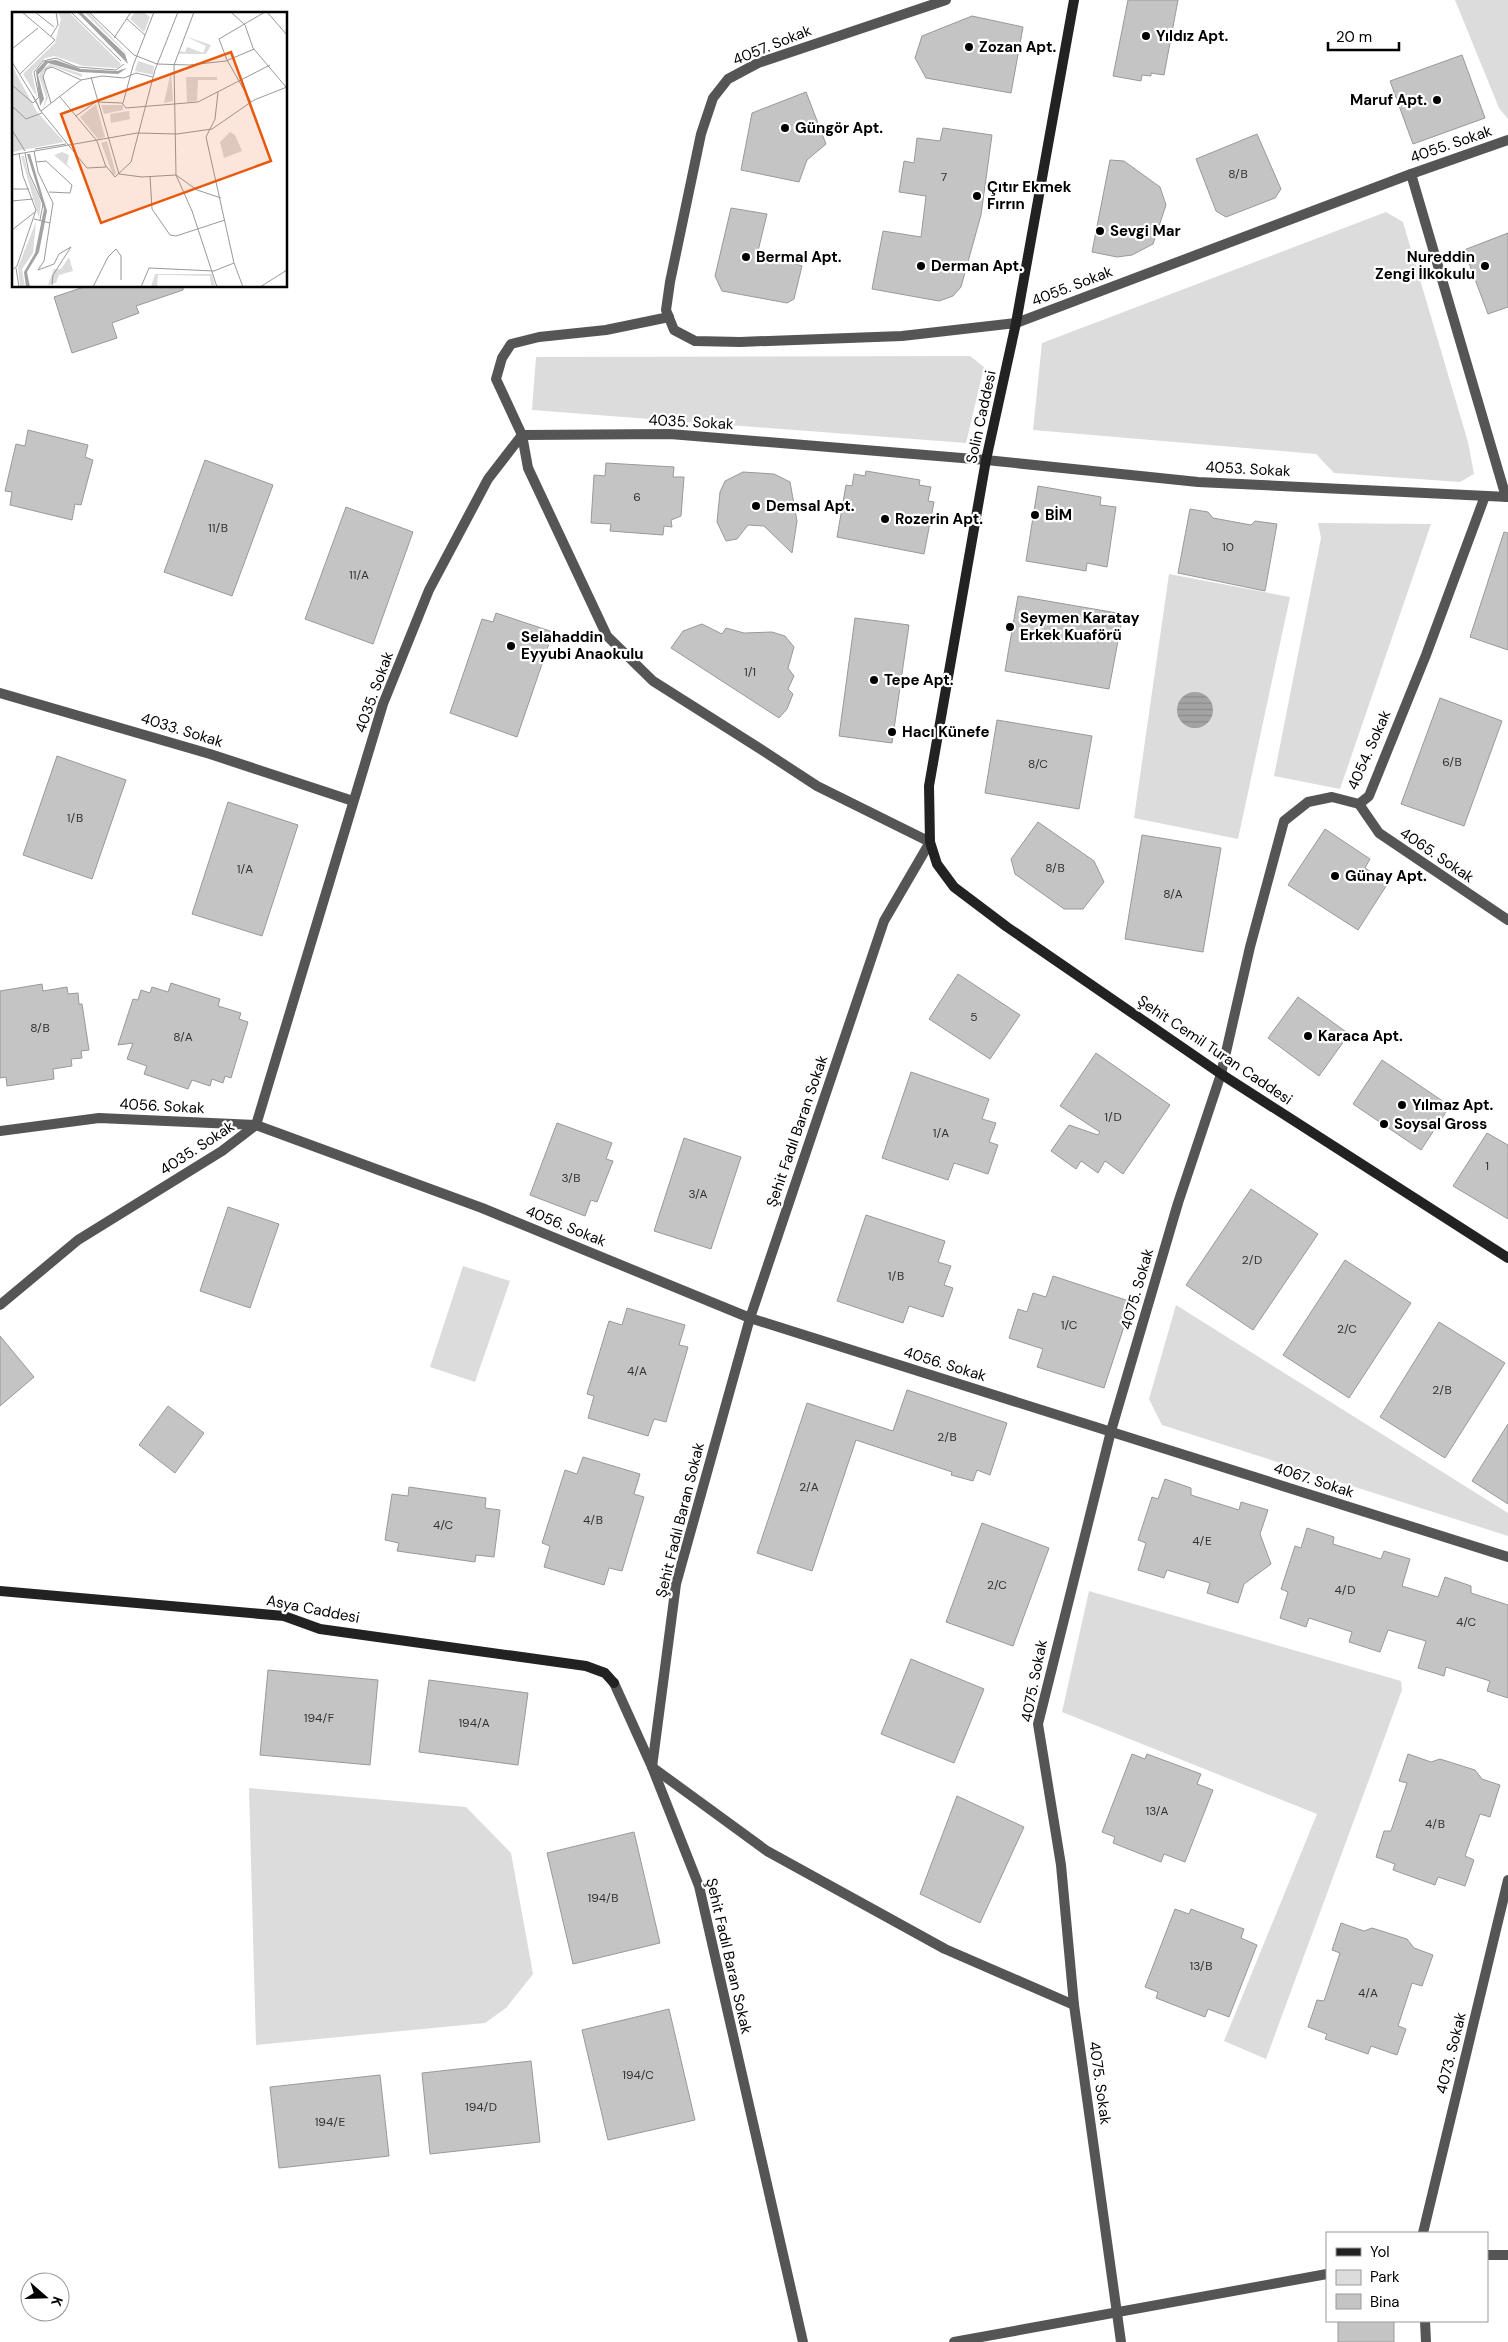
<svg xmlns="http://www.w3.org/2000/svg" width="1508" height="2342" viewBox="0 0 1508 2342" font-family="'DM Sans',sans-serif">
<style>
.green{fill:#dcdcdc}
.water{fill:url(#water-rules)}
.building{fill:#c4c4c4;stroke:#999}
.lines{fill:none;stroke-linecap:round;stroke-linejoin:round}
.street{stroke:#555;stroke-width:10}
.secondary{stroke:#222;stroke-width:10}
.poi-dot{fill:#000;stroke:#fff;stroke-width:2}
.labels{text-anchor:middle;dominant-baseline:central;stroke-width:4.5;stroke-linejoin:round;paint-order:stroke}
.number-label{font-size:12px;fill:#313131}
.poi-label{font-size:15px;font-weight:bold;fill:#000;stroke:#fff;text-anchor:start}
.street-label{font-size:15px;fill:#000;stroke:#fff}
.inset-road{fill:none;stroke:#999;stroke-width:1}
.view{fill:#e8590c;fill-opacity:0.15;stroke:#e8590c;stroke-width:2.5}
.inset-edge{fill:none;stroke:#000;stroke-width:2.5}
</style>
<defs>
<pattern id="water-rules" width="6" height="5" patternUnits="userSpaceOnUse" patternTransform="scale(1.25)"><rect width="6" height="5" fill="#a3a3a3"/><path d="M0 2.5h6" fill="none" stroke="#8b8b8b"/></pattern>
</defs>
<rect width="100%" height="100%" fill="#fff"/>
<g class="green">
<path d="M1455,0H1508V119L1499,108Z"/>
<path d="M1386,212L1403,222L1468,442L1474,474L1460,482L1334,473L1316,454L1033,430L1042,343Z"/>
<path d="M970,356L984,367L966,443L532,410L536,357Z"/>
<path d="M1318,523L1431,524L1340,789L1274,776L1321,538Z"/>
<path d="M1169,574L1290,597L1238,839L1134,818Z"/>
<path d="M463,1266L510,1281L475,1382L430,1367Z"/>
<path d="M1176,1305L1508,1513V1536L1162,1425L1149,1399Z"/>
<path d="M1089,1591L1401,1681L1402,1690L1266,2059L1224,2041L1317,1814L1062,1712Z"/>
<path d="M249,1788L466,1807L511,1853L533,1974L506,2008L485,2023L256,2045Z"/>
</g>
<circle class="water" cx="1195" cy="710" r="18"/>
<g class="building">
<path d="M1128,0H1178L1164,75L1151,73V76L1142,75L1141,81L1113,76Z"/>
<path d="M972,16L1023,27L1011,93L926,78L915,58L922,36Z"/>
<path d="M1462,55L1485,118L1413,144L1390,81Z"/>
<path d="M806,92L826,144L807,160L799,182L741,170L752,113Z"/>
<path d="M943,128L992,135L981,215L961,287L953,296L939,301L872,289L883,231L921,237L926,196L899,192L904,161L914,163L917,138L940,141Z"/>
<path d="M1257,134L1281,189L1275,198L1226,217L1216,211L1196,159Z"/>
<path d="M1110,160L1124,161L1160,187L1166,205L1153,244L1132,255L1117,257L1092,252Z"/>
<path d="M731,208L767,214L758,251L802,266L794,299L787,303L722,291L715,276Z"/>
<path d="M1508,233V307L1488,314L1464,250Z"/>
<path d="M87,286H183V290L136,306L139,313L112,323L117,338L72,353L54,297Z"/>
<path d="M28,430L88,445L85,457L93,460L81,505L75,504L72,520L10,505L12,492L5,491L16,444L25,446Z"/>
<path d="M205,460L273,485L232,596L164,572Z"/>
<path d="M606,463L674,467L673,477H684L681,516L671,520L672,527L664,526L663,535L610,531L611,524L591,523L594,475L605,476Z"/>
<path d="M866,471L920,480L919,485L931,487L928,501L934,502L924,554L837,537L846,485L852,486L854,474L865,476Z"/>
<path d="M743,472L774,474L790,482L797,521L792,553L764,526L748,525L737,539L726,541L717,522L720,492L725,481Z"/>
<path d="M1038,486L1101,497L1100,505L1116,507L1107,567L1087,563L1086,571L1026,561Z"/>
<path d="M346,507L413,532L373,644L305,619Z"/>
<path d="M1190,509L1208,512L1213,518L1251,525L1255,521L1277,524L1265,591L1178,573Z"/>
<path d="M1504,532L1508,533V650L1470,637Z"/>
<path d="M1018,596L1123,614L1109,689L1005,671Z"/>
<path d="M496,613L553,632L517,737L450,713L482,619L493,622Z"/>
<path d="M855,618L909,625L892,743L839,736Z"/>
<path d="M702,624L722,634L726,628L744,633L772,632L785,636L794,647L788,668L794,676L788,689L793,694L787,709L779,718L671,648L683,631Z"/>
<path d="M1440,698L1502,721L1464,826L1401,804Z"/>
<path d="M997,720L1092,736L1079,809L985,793Z"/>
<path d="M57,756L126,780L92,879L23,855Z"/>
<path d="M228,802L298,825L262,936L192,914Z"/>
<path d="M1038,822L1094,861L1104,882L1083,909H1064L1015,874L1011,859Z"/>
<path d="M1325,829L1370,859L1365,868L1388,883L1358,930L1288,885Z"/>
<path d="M1142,835L1221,848L1203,952L1125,939Z"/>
<path d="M958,974L1020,1015L990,1059L929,1019Z"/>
<path d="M171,983L220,999L218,1006L241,1013L239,1019L248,1022L231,1078L225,1076L223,1083L212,1079L210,1086L192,1080L188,1089L144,1074L147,1066L127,1059L133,1043L118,1045L133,999L138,1000L141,990L150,993L152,987L168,992Z"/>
<path d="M42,984L43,991L67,987L68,994L78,993L79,1004H82L89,1050L81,1051L82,1058L71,1059L72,1066L53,1069L54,1079L7,1086L6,1077L0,1078V991Z"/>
<path d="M1298,997L1349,1034L1319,1076L1268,1038Z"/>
<path d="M1096,1053L1170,1105L1123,1174L1105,1161L1098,1173L1081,1161L1076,1169L1051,1151L1069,1125L1098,1135L1100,1132L1060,1106Z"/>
<path d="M1382,1060L1450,1106L1421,1150L1353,1104Z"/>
<path d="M911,1072L989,1099L982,1119L996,1123L989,1142L998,1145L988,1174L954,1163L948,1180L882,1158Z"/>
<path d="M557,1123L612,1143L606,1159L613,1161L597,1202L591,1200L585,1216L530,1195Z"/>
<path d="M1487,1133L1508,1145V1219L1453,1186Z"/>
<path d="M684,1138L741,1157L711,1249L654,1231Z"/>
<path d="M1251,1189L1318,1234L1253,1330L1186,1285Z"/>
<path d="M228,1207L279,1224L250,1308L200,1291Z"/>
<path d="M866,1215L945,1241L938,1262L951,1266L944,1285L953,1288L943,1317L909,1306L903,1323L837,1301Z"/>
<path d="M1345,1260L1411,1303L1349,1398L1283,1355Z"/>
<path d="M1053,1276L1132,1302L1104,1388L1037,1367L1043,1349L1009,1338L1018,1309L1027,1312L1033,1293L1046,1297Z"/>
<path d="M627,1308L685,1325L679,1345L688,1347L666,1422L654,1419L648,1436L588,1418L594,1396L587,1394L609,1321L622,1325Z"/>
<path d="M1439,1322L1505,1363L1445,1458L1380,1417Z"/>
<path d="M0,1336L34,1377L0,1406Z"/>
<path d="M907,1390L1007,1423L990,1475L977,1470L973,1481L951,1475L952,1472L856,1440L812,1571L757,1553L807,1403L893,1431Z"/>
<path d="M168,1406L204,1433L175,1473L139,1445Z"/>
<path d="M1508,1424V1504L1472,1481Z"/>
<path d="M583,1457L640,1474L634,1494L644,1497L622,1571L609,1568L604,1585L544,1567L550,1546L542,1543L565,1470L577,1474Z"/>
<path d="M1165,1479L1191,1488V1495L1239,1510L1241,1502L1268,1510L1260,1534L1271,1564L1244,1584L1238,1603L1207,1593L1210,1583L1167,1570L1164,1578L1138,1570L1146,1543L1138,1540L1152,1497L1158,1499Z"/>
<path d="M409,1487L486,1498L485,1508L500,1510L494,1557L476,1555L475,1562L397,1551L399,1543L385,1540L392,1494L408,1496Z"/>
<path d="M982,1523L1049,1548L1013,1646L946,1622Z"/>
<path d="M1307,1528L1334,1537L1333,1544L1381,1559L1384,1551L1410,1559L1402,1586L1438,1597L1445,1577L1471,1586V1593L1508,1605V1698L1487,1691L1490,1681L1446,1667L1444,1676L1418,1668L1426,1641L1388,1630L1380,1652L1349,1642L1352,1632L1309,1618L1306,1627L1280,1618L1288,1592L1281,1589L1295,1546L1301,1548Z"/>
<path d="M911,1659L984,1689L954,1763L881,1734Z"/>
<path d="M268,1670L378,1680L370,1765L260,1755Z"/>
<path d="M429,1680L528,1693L518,1765L419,1752Z"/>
<path d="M1132,1754L1145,1759L1147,1754L1201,1774L1197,1784L1213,1790L1185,1862L1164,1854L1161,1862L1113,1843L1115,1837L1102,1832Z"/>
<path d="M1408,1754L1431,1762L1440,1759L1475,1770L1482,1779L1500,1785L1490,1817L1480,1814L1465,1856L1474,1860L1465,1886L1438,1877L1435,1885L1393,1870L1395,1864L1376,1857L1384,1831H1391L1407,1783L1399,1781Z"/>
<path d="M957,1796L1024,1827L980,1923L920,1894Z"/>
<path d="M634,1832L660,1943L573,1964L547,1853Z"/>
<path d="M1175,1909L1189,1914L1191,1909L1244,1929L1241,1938L1257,1945L1229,2017L1208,2009L1205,2017L1156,1998L1158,1992L1145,1987Z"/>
<path d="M1341,1923L1364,1931L1372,1928L1407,1939L1414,1948L1433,1955L1422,1986L1412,1983L1398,2026L1406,2029L1397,2055L1371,2046L1368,2054L1325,2039L1327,2034L1308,2027L1317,2000L1324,2001L1340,1953L1332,1950Z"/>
<path d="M669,2009L695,2120L608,2140L582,2030Z"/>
<path d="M531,2061L540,2142L430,2154L422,2073Z"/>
<path d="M380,2075L389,2156L279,2168L270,2087Z"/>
<rect x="1338" y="2321" width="56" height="21"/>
</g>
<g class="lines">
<g class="street">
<path d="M946,0L758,63L728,79L713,98L701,134L670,282L666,310L674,330L695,341L740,342L902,336L1016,323L1411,174L1508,140"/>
<path d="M1411,174L1506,497"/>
<path d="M669,317L606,330L539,337L511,344L502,358L496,379L522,435L528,468L607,636L653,681L762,750L817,786L930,842L884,921L750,1318L676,1584L652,1767L699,1886L803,2342"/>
<path d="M0,693L210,754L353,801"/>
<path d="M1359,804L1379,833L1508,920"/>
<path d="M0,1131L99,1118L256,1125L482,1208L750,1318L1508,1557"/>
<path d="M0,1305L78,1240L222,1151L256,1125L383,704L429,590L488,479L522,435L670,434L986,460L1198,482L1508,497"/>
<path d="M614,1683L652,1767L767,1851L945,1949L1074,2005"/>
<path d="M1423,2233L1508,1880"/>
<path d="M1487,2255H1508"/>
<path d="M1425,2321L1426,2342"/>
<path d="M954,2342L1327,2274"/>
<path d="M1121,2342L1074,2005L1061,1865L1038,1724L1111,1431L1178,1203L1221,1074L1250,947L1284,821L1308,802L1332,797L1359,804L1369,796L1426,655L1485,496"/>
</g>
<g class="secondary">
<path d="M1074,0L1016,323L986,460L929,786L930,842L937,864L954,887L1007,927L1221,1074L1508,1258"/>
<path d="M0,1591L284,1616L320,1629L586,1666L605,1673L614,1683"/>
</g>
</g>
<g class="poi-dot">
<circle cx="1146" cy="36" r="5"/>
<circle cx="969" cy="47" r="5"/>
<circle cx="1437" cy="100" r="5"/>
<circle cx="785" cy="128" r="5"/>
<circle cx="977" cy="196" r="5"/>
<circle cx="1100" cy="231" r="5"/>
<circle cx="746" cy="257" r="5"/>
<circle cx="921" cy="266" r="5"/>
<circle cx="1485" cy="266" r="5"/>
<circle cx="756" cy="506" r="5"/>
<circle cx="1035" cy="515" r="5"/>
<circle cx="885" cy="519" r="5"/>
<circle cx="1010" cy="627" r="5"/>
<circle cx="511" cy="646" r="5"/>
<circle cx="874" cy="680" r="5"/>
<circle cx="892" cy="732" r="5"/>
<circle cx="1335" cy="876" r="5"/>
<circle cx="1308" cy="1036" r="5"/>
<circle cx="1402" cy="1105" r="5"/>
<circle cx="1384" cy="1124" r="5"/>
</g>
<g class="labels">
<g class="number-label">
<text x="1238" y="174">8/B</text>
<text x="944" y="177">7</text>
<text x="637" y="497">6</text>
<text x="218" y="528">11/B</text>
<text x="1228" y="547">10</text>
<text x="359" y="575">11/A</text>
<text x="750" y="672">1/1</text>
<text x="1452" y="762">6/B</text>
<text x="1038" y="764">8/C</text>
<text x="75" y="818">1/B</text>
<text x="1055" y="868">8/B</text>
<text x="245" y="869">1/A</text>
<text x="1173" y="894">8/A</text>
<text x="974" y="1017">5</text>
<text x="40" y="1028">8/B</text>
<text x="183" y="1037">8/A</text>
<text x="1113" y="1117">1/D</text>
<text x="941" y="1133">1/A</text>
<text x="1487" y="1166">1</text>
<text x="571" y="1178">3/B</text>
<text x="698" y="1194">3/A</text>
<text x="1252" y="1260">2/D</text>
<text x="896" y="1276">1/B</text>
<text x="1069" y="1325">1/C</text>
<text x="1347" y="1329">2/C</text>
<text x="637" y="1371">4/A</text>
<text x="1442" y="1390">2/B</text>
<text x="947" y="1437">2/B</text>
<text x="809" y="1487">2/A</text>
<text x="593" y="1520">4/B</text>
<text x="443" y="1525">4/C</text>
<text x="1202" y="1541">4/E</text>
<text x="997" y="1585">2/C</text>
<text x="1345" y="1590">4/D</text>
<text x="1466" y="1622">4/C</text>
<text x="319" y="1718">194/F</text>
<text x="474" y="1723">194/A</text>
<text x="1157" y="1811">13/A</text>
<text x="1435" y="1824">4/B</text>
<text x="603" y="1898">194/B</text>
<text x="1201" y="1966">13/B</text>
<text x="1368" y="1993">4/A</text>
<text x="638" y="2075">194/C</text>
<text x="481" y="2107">194/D</text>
<text x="330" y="2122">194/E</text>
</g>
<g class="poi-label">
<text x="1156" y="36">Yıldız Apt.</text>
<text x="979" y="47">Zozan Apt.</text>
<text x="1427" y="100" text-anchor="end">Maruf Apt.</text>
<text x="795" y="128">Güngör Apt.</text>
<text x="987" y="187">Çıtır Ekmek<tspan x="987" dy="17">Fırrın</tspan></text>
<text x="1110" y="231">Sevgi Mar</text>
<text x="756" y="257">Bermal Apt.</text>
<text x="1475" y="257" text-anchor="end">Nureddin<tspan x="1475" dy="17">Zengi İlkokulu</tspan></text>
<text x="931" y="266">Derman Apt.</text>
<text x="766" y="506">Demsal Apt.</text>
<text x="1045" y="515">BİM</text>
<text x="895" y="519">Rozerin Apt.</text>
<text x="1020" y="618">Seymen Karatay<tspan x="1020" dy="17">Erkek Kuaförü</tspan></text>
<text x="521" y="637">Selahaddin<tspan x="521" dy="17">Eyyubi Anaokulu</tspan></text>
<text x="884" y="680">Tepe Apt.</text>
<text x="902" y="732">Hacı Künefe</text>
<text x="1345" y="876">Günay Apt.</text>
<text x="1318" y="1036">Karaca Apt.</text>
<text x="1412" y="1105">Yılmaz Apt.</text>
<text x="1394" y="1124">Soysal Gross</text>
</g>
<g class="street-label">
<text transform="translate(772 45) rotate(-22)">4057. Sokak</text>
<text transform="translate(1451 144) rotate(-19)">4055. Sokak</text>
<text transform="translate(1072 286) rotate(-21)">4055. Sokak</text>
<text transform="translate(981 417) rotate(-78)">Solin Caddesi</text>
<text transform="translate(691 422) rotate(3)">4035. Sokak</text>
<text transform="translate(1248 469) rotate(3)">4053. Sokak</text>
<text transform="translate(374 692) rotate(-70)">4035. Sokak</text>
<text transform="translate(182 730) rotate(17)">4033. Sokak</text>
<text transform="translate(1369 750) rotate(-66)">4054. Sokak</text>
<text transform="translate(1437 855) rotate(34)">4065. Sokak</text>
<text transform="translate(1215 1050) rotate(34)">Şehit Cemil Turan Caddesi</text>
<text transform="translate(162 1106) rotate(3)">4056. Sokak</text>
<text transform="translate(797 1131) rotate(-71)">Şehit Fadıl Baran Sokak</text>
<text transform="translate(197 1148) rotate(-33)">4035. Sokak</text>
<text transform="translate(566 1226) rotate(22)">4056. Sokak</text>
<text transform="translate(1137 1289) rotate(-74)">4075. Sokak</text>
<text transform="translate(945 1364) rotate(17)">4056. Sokak</text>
<text transform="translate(1314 1480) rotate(18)">4067. Sokak</text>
<text transform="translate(680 1520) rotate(-76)">Şehit Fadıl Baran Sokak</text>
<text transform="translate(313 1609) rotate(11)">Asya Caddesi</text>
<text transform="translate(1034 1681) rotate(-79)">4075. Sokak</text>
<text transform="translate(729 1956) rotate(77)">Şehit Fadıl Baran Sokak</text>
<text transform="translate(1451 2053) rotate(-76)">4073. Sokak</text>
<text transform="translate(1100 2083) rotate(82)">4075. Sokak</text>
</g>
</g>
<g transform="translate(12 12)">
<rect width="275" height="275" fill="#fff"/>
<path d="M46,0H57L109,52L106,56L71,54L43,44L33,46L20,60L25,85L11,62L43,31L49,7ZM72,0H76L120,47L93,21ZM123,0H131L138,5L132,20L118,7ZM173,24L199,33L194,42H167L168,39L173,40L175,35L191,41L194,34ZM126,49L142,54L141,63L123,59ZM38,52L70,62V65L40,54L31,61L36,86L31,96L34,85L27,64L30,57ZM0,54L25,100L52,130L0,140ZM159,59L161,89L152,91ZM174,65H205V68H186L185,89L175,90ZM84,92L93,125L86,127L68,105ZM89,93H111V98L92,102ZM117,99L118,107L99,111L98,102ZM218,120L223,123L230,139L212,146L208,130ZM95,129L104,162L101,163L89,131ZM9,144H12L16,161L29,190L27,206ZM24,210L21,241L10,257L13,275H8L6,255ZM143,262H200L203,274L199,273L198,264L157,263H146L145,275H139Z" fill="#dcdcdc"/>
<path d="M0,84L10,94L25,101L11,102L0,91ZM29,105L48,126L45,128L30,126L19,113L17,109ZM50,140L57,143L55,152L62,160L42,143ZM57,245L61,259L47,263L44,271L36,273L42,257H49Z" fill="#dcdcdc"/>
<path d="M65,0H69L113,42L116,52ZM44,48L69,57L105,59L115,56L106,62L68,60L36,51L26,63L32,87L28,94L24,59L33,49ZM15,142H18L35,199L27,240L15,260L18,275H14L12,260L23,241L32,197Z" fill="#a3a3a3"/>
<path class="inset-road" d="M23,0L42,15M59,0L109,49M77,0L122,43L145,52L177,53L214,49L242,37M182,0L162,53L164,163L180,199L205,275M219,0L233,13L241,36L274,75M255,0L275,23M115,7L133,23M39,24L46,13L44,0M102,26L119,0M0,37L26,16M0,50L24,89L28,98L21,84M8,62L43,28L10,0M79,65L107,162L130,165L164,163L185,178L209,186M0,73L21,91L27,85L22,60L31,49L44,46L65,55L104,58L112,52M206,80L203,107L194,125L222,251L231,275M86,90L110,91L114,96L186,90L258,53M239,90L215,48L207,27L253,0M39,91L31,65L34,57L40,55L69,68M111,91L121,54L142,0M0,94L14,107L30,101M28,98L75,156L94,155L85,129L48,85M29,99L69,68L90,64L112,66L124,61L141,65M64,104L85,89M0,118L13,139M23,137L54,132M22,139L26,160L41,191L32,249L26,258L42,252L47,242L59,235L41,263L40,273M13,141L17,161L31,192L28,208M0,143L125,121L165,122L200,117L242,88L275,75M24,150L34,149L60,173L58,181L37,180M94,154L103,165L119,150L143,58L166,0M138,164L140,197L158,223L164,224L213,208M0,177H17M0,189L21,187M22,207L38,211M0,218L23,200M4,256L7,275M0,258L5,254L24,198L11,164L7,141M81,275L96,245L104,237L109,244V268M129,275L137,256L202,259L222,251M248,275L275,258"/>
<path class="view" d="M219,40L259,149L89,211L49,102Z"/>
<rect width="275" height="275" class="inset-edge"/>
</g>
<rect x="1326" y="2232" width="162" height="90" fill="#ffffff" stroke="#999999"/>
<rect x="1336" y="2248" width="25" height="8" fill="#222222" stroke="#999999"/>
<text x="1370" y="2257" font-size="15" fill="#000000">Yol</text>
<rect x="1336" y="2270" width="25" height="15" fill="#dcdcdc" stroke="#999999"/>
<text x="1370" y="2282" font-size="15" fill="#000000">Park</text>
<rect x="1336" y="2294" width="25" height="15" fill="#c4c4c4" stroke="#999999"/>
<text x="1370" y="2307" font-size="15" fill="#000000">Bina</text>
<g transform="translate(45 2297) rotate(110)"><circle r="24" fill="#ffffff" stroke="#999999"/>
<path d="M0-4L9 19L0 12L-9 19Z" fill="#000000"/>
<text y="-8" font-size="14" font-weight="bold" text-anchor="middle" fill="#000000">K</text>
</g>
<path d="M1328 42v8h71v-8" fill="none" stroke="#000000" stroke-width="2.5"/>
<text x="1336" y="42" font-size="15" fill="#000000" stroke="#ffffff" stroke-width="4" paint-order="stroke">20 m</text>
</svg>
